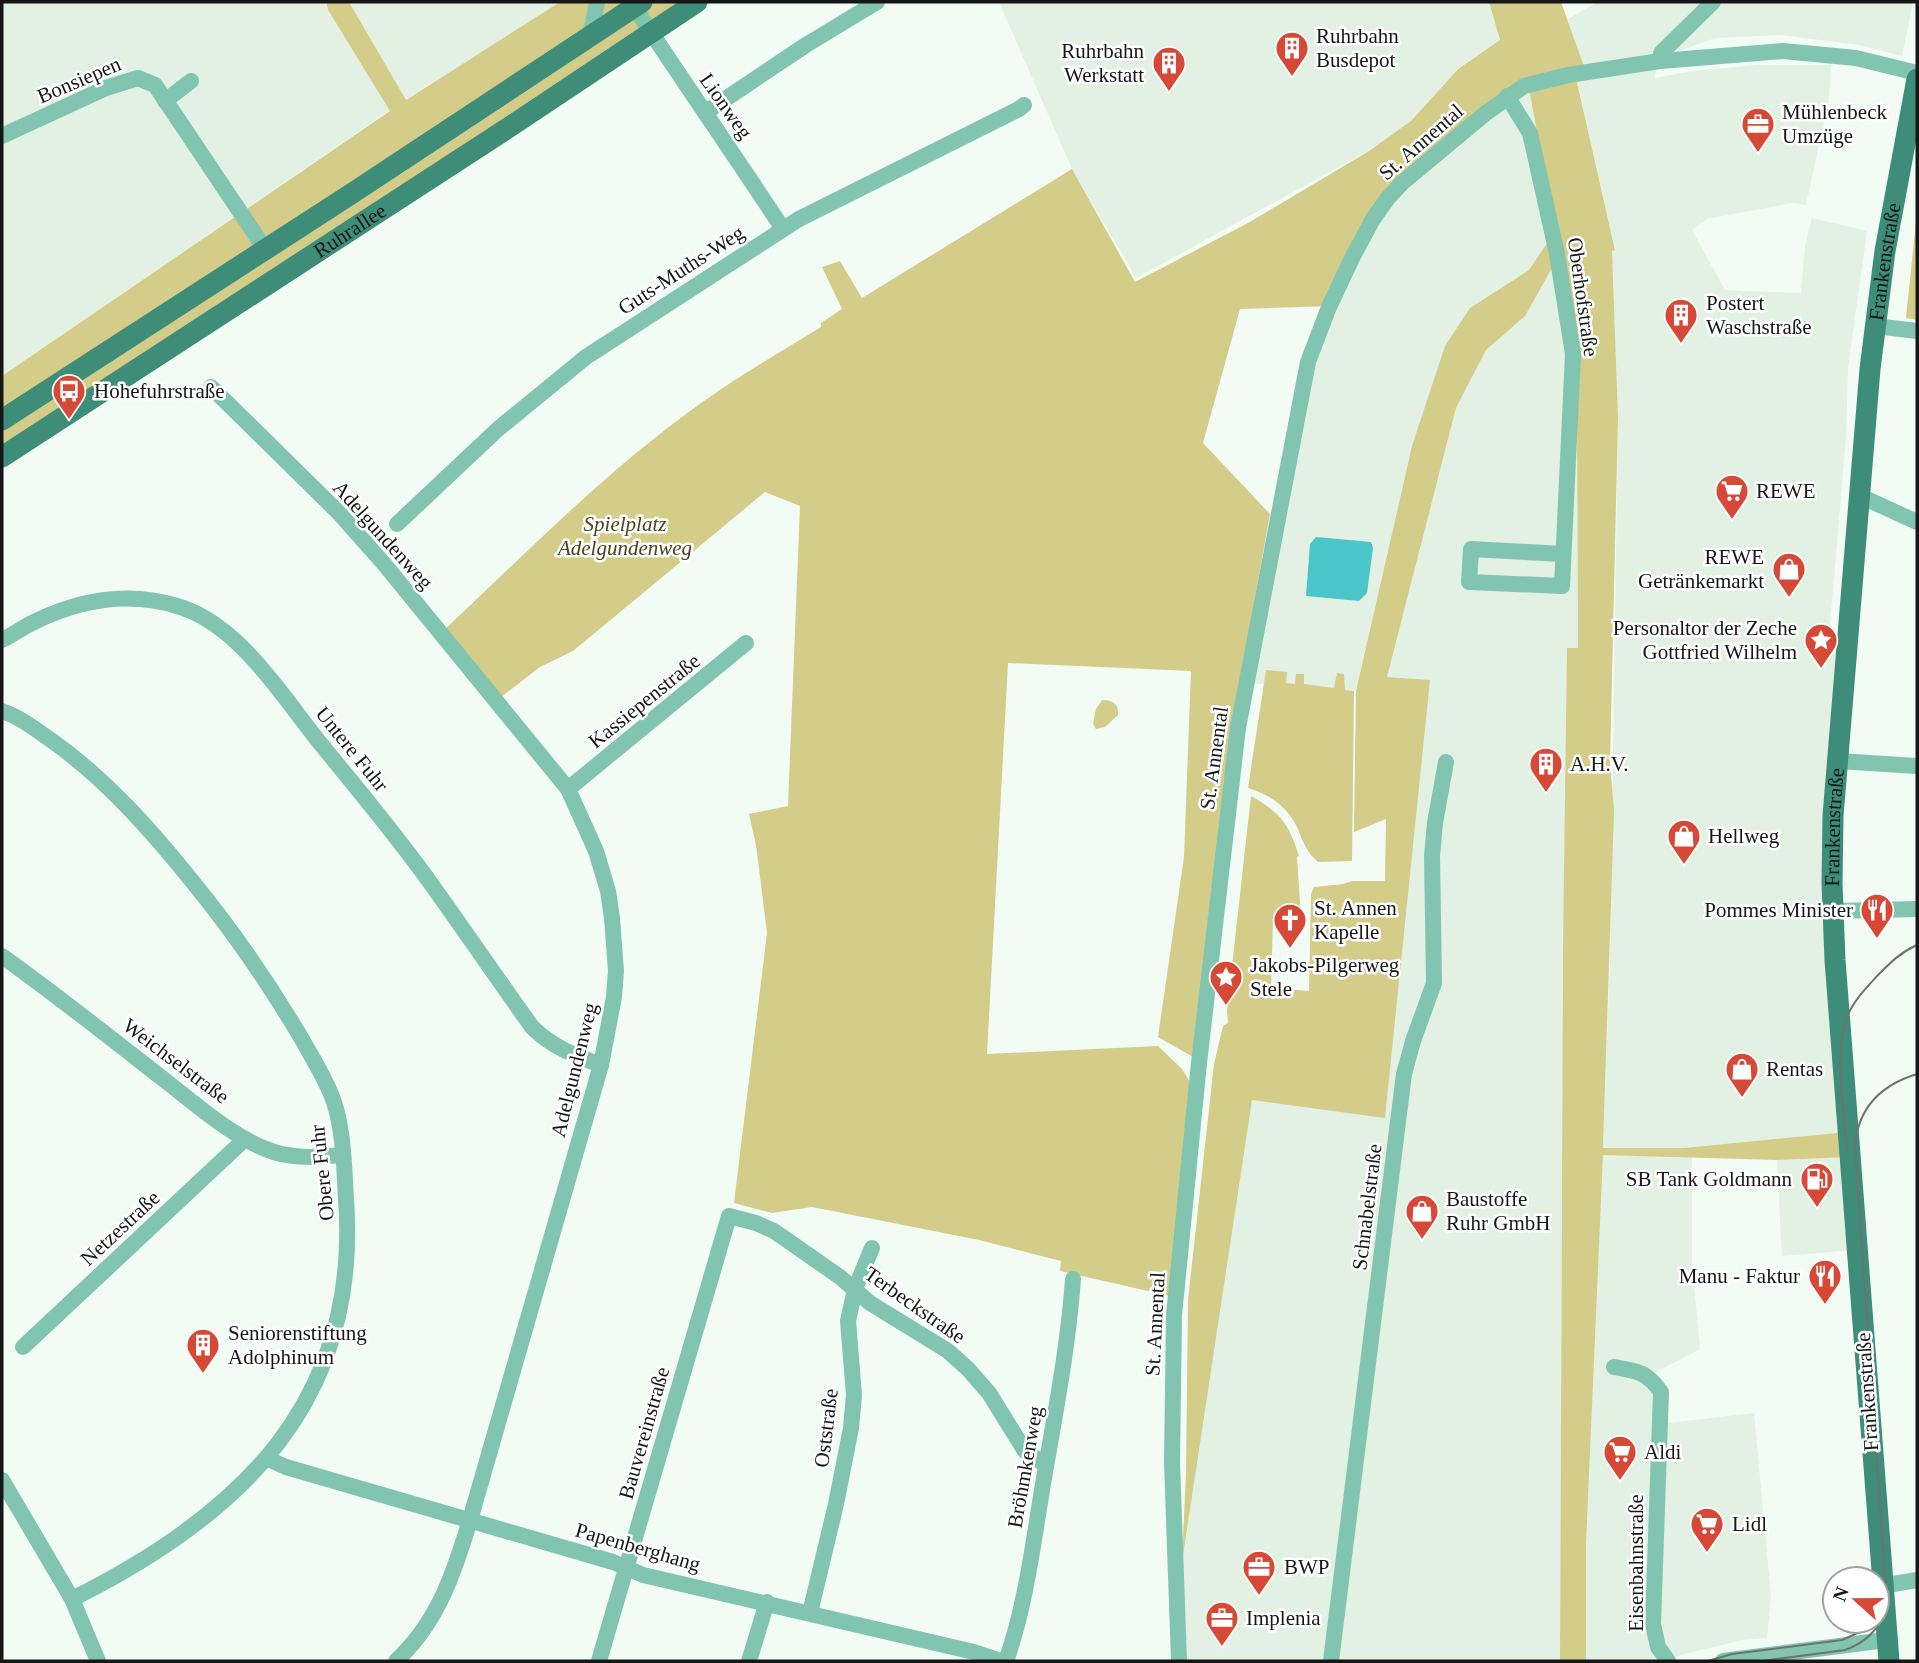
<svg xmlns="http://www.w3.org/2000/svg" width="1919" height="1663" viewBox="0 0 1919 1663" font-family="Georgia,serif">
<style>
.built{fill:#e2f1e4}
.green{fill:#d4cc89}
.water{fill:#4ac6ca}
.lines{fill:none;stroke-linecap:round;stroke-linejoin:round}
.minor{stroke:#81c5b1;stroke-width:16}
.major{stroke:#3d8d79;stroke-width:21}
.tram{stroke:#6e736f;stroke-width:2}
.labels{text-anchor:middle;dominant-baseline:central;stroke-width:5;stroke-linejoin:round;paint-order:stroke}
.poi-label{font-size:21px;fill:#141715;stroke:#fff;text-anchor:start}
.street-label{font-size:21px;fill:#141715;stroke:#fff}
.park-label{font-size:21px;font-style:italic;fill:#49441f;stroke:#fff}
</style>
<rect width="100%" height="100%" fill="#f3fbf5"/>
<g class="built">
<path d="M2,2H325L328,11L390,110L2,376Z"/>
<path d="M349,2H561L405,100Z"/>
<path d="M999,2H1489L1500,40L1457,69L1409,123L1368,151L1136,278L1072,169Z"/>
<path d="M1598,2H1708L1658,53L1655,78L1694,71L1758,65H1831L1829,99L1806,205L1792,203L1707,219L1692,230L1725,290L1801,293L1805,246L1812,218L1867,231L1848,368L1846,437L1829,636L1848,640L1832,816L1847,1132L1684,1148H1603L1610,956L1618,417L1612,251L1615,249L1576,77L1568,19Z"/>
<path d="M1722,2H1913L1902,56L1859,45L1781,35L1715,38L1680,51L1674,50Z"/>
<path d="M1529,89L1568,297L1577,422L1578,649L1568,648L1563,945L1560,1661H1182L1176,1574L1252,1100L1385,1117L1429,680L1387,677L1456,408L1486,350L1525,316L1548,243L1529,270L1470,308L1412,446L1356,691L1247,683L1308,362L1388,199Z"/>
<path d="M1603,1155L1692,1156V1262L1700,1349L1654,1373L1665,1388L1668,1423L1754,1413L1771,1596L1767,1638L1742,1640L1677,1656L1674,1661H1586V1544Z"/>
<path d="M1849,1157L1856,1250L1782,1256L1777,1160Z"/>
</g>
<g class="green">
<path d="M326,2H349L406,100L560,2H695L2,456V376L390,111L328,10Z"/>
<path d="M1489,2H1561L1587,75L1576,78L1615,250L1612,251L1618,417L1610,762L1614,811L1603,1148H1684L1847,1132L1849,1157L1777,1160L1603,1155L1586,1544V1661H1560L1563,945L1567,648H1578L1577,422L1568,296L1529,89L1403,181L1329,306L1240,309L1203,443L1270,514L1232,726L1195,1058L1158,1037L1184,857L1191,671L1008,663L987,1054L1158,1046L1182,1069L1192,1085L1170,1296L1060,1271L1061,1261L979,1240L812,1207L772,1213L734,1203L767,933L756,845L749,814L788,806L800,506L765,492L573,651L540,667L496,701L441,633C526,553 609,468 704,401C742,374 782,351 821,327V323L842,309L822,267L840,261L862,298L1072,169L1135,282L1248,223L1369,151L1411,121L1458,69L1500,40Z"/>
<path d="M1917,212V320L1906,318Z"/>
<path d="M1548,242L1552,268L1525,316L1486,350L1456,408L1387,677L1430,680L1385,1118L1252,1100L1182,1562L1186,1472L1188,1300L1214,1064L1223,1026L1228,1023L1227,1011L1251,796C1281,813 1289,824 1299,856L1297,857L1301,918L1273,919L1271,988L1309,991L1311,894L1314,887L1343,884L1352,881H1385L1386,819L1354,832L1356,691L1412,446L1445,346L1470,308L1529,270Z"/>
<path d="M1266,670L1287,672L1286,683L1295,684L1296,674H1304V684L1334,688L1337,673L1344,674L1345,690L1354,691L1352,861L1318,862C1307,853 1303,842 1298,829C1288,807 1271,795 1248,788Z"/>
<path d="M1102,700C1113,700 1119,704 1118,715L1105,727L1096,729L1093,724L1096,709Z"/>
</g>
<path class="water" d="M1316,537L1371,542L1373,548L1367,593L1359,601L1306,596L1310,544Z"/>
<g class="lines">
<g class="minor">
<path d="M631,2C681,78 733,153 783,229"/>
<path d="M590,37L597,2"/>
<path d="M1660,61L1661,53L1713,2"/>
<path d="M1507,96L1530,133L1557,254L1573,354L1562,586L1469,582L1471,549L1563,554"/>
<path d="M165,101L191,81"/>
<path d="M706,112L806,45L877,2"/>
<path d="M2,136L106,88L138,78L155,85L265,249"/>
<path d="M1875,326L1917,331"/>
<path d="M211,387L339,513L385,565L568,789L596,851L608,891L612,918L616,971L614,997L601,1065L470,1520C454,1573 438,1622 396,1661"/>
<path d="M1860,496L1917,522"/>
<path d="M397,524L498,429L586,357L799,219L1019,109L1024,105"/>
<path d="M2,640C13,635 23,627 34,622C79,600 128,591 177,606C238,623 282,696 320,743C359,791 399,838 434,888C467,934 499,981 532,1027C552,1047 574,1055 601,1065"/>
<path d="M2,711C20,717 35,729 51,740C106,779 150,829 192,881C233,931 270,985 303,1041C314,1061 327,1081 334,1102C344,1133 344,1167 346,1199C361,1401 241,1515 72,1599"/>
<path d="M1838,761L1917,766"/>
<path d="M568,789L746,643"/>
<path d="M1832,911L1917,909"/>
<path d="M2,956C58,996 112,1039 167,1082C198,1106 236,1140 274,1152C296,1159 320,1157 342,1155"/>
<path d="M23,1347L245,1139"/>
<path d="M1614,1367C1638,1371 1647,1372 1661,1392L1653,1624L1658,1647L1668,1661"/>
<path d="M268,1459L286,1467L613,1562L643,1575L974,1652L1001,1661"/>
<path d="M2,1480L72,1599L98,1661"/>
<path d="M1881,1586L1917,1580"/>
<path d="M810,1613L836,1504L851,1428L854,1395L848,1321L855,1289L872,1248"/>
<path d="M599,1661L729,1216L756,1223L774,1231L840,1277L870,1303L948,1351L968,1369L989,1393L1025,1451L1046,1465"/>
<path d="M749,1661L767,1602"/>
<path d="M1006,1661C1025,1608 1033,1545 1042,1490C1054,1419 1068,1350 1073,1279"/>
<path d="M1179,1661L1172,1462L1174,1315L1199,1063L1238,728L1308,362L1329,307L1352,258L1373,219L1388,198L1403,182L1486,113L1524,86L1568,75L1660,61L1783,51L1856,58L1917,73"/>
<path d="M1331,1661L1404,1074L1413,1041L1434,983L1432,856L1435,823L1446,762"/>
<path d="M1723,1661L1886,1640"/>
</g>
<g class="major">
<path d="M2,420L348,196L642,2"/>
<path id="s1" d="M2,457L514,124L697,2"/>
<path id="s2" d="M1889,1661L1835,960L1832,884L1833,816L1870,369L1885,251L1917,79"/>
</g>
<g class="tram">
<path d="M1847,1151C1844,1114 1834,1052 1847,1017C1854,1000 1867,987 1879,974C1891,962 1901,952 1917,945"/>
<path d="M1708,1661L1732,1654L1842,1640L1862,1631"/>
<path d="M1762,1661L1845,1650C1867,1642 1879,1629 1887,1607L1855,1146C1858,1108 1881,1085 1917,1074"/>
</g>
</g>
<defs>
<symbol id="building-pin" viewBox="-11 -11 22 30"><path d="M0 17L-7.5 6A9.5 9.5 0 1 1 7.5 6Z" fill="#d64937" stroke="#fff"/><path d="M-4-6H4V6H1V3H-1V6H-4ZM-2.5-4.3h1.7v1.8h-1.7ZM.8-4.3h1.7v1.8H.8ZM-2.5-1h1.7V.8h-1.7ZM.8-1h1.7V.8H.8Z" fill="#fff"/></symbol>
<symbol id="office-pin" viewBox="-11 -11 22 30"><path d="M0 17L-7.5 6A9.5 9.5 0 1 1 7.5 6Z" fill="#d64937" stroke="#fff"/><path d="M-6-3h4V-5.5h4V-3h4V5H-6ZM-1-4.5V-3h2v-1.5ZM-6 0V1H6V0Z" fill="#fff"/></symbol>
<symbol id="bus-pin" viewBox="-11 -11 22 30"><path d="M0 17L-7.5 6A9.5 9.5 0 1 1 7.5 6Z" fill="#d64937" stroke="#fff"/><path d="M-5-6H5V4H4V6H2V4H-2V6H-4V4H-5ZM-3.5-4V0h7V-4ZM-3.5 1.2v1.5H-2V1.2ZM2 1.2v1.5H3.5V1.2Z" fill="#fff"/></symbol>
<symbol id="supermarket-pin" viewBox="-11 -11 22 30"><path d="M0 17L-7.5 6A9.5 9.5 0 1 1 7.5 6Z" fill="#d64937" stroke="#fff"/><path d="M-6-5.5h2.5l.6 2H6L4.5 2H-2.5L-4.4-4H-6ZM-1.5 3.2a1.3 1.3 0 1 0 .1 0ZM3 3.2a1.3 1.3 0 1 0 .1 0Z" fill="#fff"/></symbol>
<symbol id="shop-pin" viewBox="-11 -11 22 30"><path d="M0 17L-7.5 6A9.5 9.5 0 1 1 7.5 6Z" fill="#d64937" stroke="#fff"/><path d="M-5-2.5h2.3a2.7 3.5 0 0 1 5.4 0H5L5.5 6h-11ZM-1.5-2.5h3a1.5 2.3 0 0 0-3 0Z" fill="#fff"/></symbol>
<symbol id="sight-pin" viewBox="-11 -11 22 30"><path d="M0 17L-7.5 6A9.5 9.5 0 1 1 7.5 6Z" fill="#d64937" stroke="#fff"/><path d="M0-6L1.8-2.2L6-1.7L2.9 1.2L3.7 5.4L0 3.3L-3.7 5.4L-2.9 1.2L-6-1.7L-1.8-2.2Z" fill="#fff"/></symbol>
<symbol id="restaurant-pin" viewBox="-11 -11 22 30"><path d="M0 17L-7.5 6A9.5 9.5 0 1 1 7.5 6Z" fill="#d64937" stroke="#fff"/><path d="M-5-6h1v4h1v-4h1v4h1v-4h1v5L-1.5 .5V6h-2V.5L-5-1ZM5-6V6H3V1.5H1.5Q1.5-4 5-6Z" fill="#fff"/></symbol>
<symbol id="church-pin" viewBox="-11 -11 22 30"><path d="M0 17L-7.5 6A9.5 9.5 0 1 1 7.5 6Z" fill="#d64937" stroke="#fff"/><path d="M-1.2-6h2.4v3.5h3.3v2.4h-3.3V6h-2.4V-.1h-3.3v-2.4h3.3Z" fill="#fff"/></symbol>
<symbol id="fuel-pin" viewBox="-11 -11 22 30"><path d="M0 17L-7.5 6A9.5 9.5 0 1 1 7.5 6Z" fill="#d64937" stroke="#fff"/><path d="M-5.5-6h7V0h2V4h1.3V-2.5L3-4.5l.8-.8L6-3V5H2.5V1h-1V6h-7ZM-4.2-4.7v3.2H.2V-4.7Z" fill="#fff"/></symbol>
</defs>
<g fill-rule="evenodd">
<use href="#building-pin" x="1273" y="29" width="38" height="52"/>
<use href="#building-pin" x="1150" y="44" width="38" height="52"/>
<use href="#office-pin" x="1739" y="105" width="38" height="52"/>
<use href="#building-pin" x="1662" y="296" width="38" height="52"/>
<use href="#bus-pin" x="50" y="372" width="38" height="52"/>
<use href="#supermarket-pin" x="1713" y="472" width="38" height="52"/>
<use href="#shop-pin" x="1770" y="550" width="38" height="52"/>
<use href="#sight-pin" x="1802" y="621" width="38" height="52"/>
<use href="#building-pin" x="1527" y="745" width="38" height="52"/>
<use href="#shop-pin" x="1665" y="817" width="38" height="52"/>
<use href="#restaurant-pin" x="1858" y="891" width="38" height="52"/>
<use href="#church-pin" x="1271" y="901" width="38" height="52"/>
<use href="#sight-pin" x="1207" y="958" width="38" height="52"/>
<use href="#shop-pin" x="1723" y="1050" width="38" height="52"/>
<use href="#fuel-pin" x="1798" y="1160" width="38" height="52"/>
<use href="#shop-pin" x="1403" y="1192" width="38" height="52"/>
<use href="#restaurant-pin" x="1806" y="1257" width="38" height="52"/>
<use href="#building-pin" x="184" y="1326" width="38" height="52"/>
<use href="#supermarket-pin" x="1601" y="1433" width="38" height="52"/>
<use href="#supermarket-pin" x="1688" y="1505" width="38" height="52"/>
<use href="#office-pin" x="1240" y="1548" width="38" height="52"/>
<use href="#office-pin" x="1203" y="1599" width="38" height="52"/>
</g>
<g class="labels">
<g class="poi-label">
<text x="1316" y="36">Ruhrbahn<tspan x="1316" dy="24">Busdepot</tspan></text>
<text x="1144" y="51" text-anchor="end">Ruhrbahn<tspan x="1144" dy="24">Werkstatt</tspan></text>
<text x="1782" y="112">Mühlenbeck<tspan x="1782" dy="24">Umzüge</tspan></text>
<text x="1706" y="303">Postert<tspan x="1706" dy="24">Waschstraße</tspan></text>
<text x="94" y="391">Hohefuhrstraße</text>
<text x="1756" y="491">REWE</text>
<text x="1764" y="557" text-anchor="end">REWE<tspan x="1764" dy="24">Getränkemarkt</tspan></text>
<text x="1797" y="628" text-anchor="end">Personaltor der Zeche<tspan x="1797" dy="24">Gottfried Wilhelm</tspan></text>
<text x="1570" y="764">A.H.V.</text>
<text x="1708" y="836">Hellweg</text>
<text x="1314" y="908">St. Annen<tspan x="1314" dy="24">Kapelle</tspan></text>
<text x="1853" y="910" text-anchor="end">Pommes Minister</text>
<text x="1250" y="965">Jakobs-Pilgerweg<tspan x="1250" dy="24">Stele</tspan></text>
<text x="1766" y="1069">Rentas</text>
<text x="1792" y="1179" text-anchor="end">SB Tank Goldmann</text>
<text x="1446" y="1199">Baustoffe<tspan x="1446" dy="24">Ruhr GmbH</tspan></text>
<text x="1800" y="1276" text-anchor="end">Manu - Faktur</text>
<text x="228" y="1333">Seniorenstiftung<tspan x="228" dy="24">Adolphinum</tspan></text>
<text x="1644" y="1452">Aldi</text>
<text x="1732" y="1524">Lidl</text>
<text x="1284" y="1567">BWP</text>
<text x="1246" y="1618">Implenia</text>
</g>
<g class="street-label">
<text transform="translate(79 80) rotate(-23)">Bonsiepen</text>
<text transform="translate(726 106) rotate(55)">Lionweg</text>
<text transform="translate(1421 142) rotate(-41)">St. Annental</text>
<text stroke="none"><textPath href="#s1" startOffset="415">Ruhrallee</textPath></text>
<text stroke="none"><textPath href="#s2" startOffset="1404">Frankenstraße</textPath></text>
<text transform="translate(681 270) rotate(-33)">Guts-Muths-Weg</text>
<text transform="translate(1583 297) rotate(82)">Oberhofstraße</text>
<text transform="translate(383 535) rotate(48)">Adelgundenweg</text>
<text transform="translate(644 701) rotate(-39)">Kassiepenstraße</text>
<text transform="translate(352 749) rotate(51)">Untere Fuhr</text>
<text transform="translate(1214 758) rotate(-82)">St. Annental</text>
<text stroke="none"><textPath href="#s2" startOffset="836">Frankenstraße</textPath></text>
<text transform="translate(176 1061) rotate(37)">Weichselstraße</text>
<text transform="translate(574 1070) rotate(-76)">Adelgundenweg</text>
<text transform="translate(322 1173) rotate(-96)">Obere Fuhr</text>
<text transform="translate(1367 1207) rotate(-83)">Schnabelstraße</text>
<text transform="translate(120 1228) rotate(-43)">Netzestraße</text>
<text transform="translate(915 1305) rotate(35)">Terbeckstraße</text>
<text transform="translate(1155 1324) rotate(-87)">St. Annental</text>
<text transform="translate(1867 1392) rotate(-94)">Frankenstraße</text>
<text transform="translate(826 1428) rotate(-83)">Oststraße</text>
<text transform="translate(644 1433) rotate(-74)">Bauvereinstraße</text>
<text transform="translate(1025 1467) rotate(-80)">Bröhmkenweg</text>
<text transform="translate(638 1547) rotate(16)">Papenberghang</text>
<text transform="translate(1636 1563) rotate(-90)">Eisenbahnstraße</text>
</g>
<g class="park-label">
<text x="625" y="524">Spielplatz<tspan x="625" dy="24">Adelgundenweg</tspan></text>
</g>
</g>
<rect width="1919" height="1663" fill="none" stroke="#141715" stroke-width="7"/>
<g transform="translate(1856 1600) rotate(291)"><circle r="33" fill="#ffffff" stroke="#a1a2a1" stroke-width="2"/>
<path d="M0-5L12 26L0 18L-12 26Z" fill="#d64937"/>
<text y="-10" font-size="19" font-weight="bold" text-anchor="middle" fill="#141715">N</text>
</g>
</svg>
